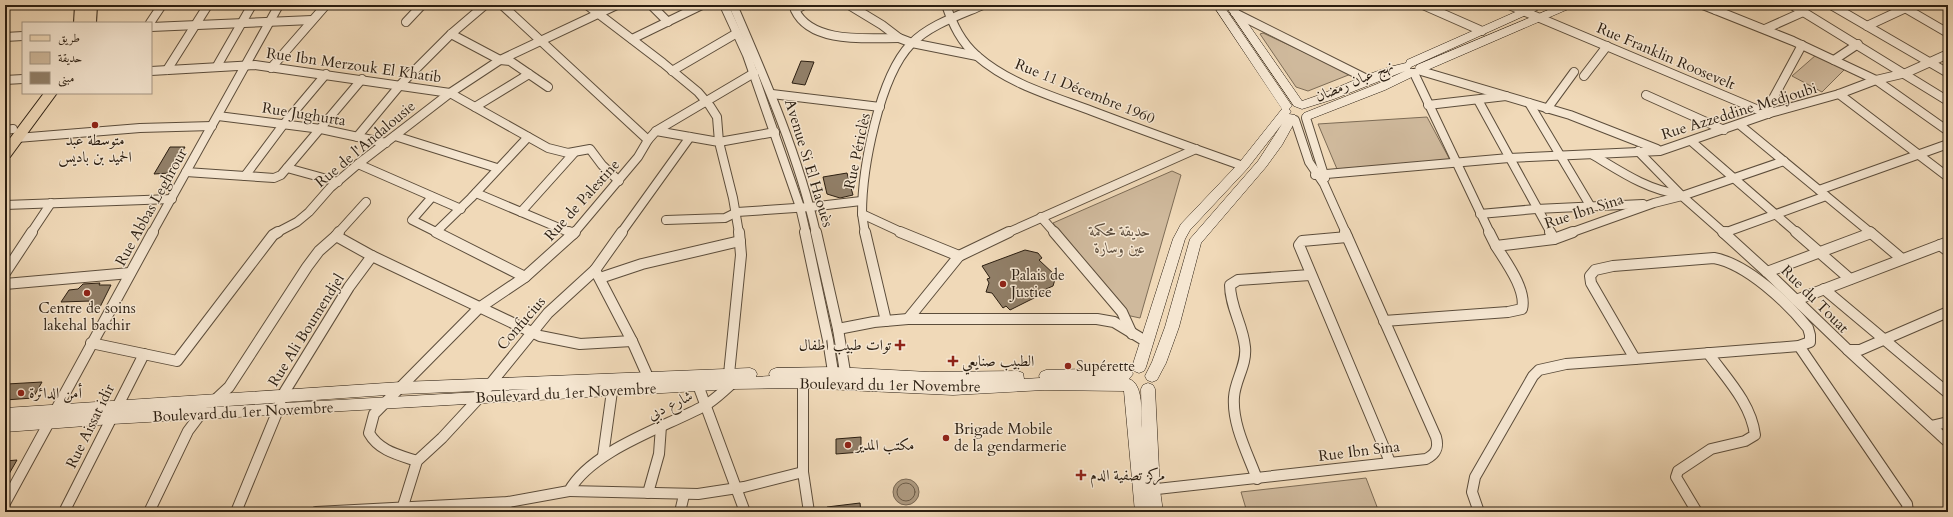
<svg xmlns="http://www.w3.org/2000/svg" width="1953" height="517" viewBox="0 0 1953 517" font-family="Cardo,Amiri,serif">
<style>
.green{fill:#cfb99c;stroke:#7d6c56}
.water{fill:#ad997f;stroke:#796853}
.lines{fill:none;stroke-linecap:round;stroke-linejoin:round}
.shore{stroke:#6c5c48;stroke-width:1}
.building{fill:#917f68;stroke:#2b1e11}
.minor-far1-casing{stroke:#5c4d3b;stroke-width:10}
.minor-casing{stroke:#5c4d3b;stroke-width:12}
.secondary-casing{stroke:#2b1e11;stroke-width:1}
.primary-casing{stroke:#2b1e11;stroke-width:2}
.minor-far1{stroke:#f5e6d1;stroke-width:8}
.minor{stroke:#f5e6d1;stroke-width:10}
.secondary{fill:#f5e6d1;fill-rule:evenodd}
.primary{fill:#f0d9b8;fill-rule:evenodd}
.poi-dot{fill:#8f2418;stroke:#f5e6d1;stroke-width:1.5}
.labels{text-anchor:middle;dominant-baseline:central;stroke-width:3;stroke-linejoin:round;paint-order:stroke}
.street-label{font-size:15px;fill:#2b1e11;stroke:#f5e6d1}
.poi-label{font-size:15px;fill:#2b1e11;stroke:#f5e6d1;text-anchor:start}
.park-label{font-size:15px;font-style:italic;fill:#5c4c3b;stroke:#f5e6d1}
</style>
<rect width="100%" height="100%" fill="#f0d9b8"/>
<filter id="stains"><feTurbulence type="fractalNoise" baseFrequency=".005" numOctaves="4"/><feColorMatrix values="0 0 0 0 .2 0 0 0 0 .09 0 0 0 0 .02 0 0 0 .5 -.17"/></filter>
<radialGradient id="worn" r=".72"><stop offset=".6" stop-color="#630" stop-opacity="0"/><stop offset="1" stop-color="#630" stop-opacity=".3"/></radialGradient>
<g class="green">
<path d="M1263,33L1351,74L1308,91L1296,87L1260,34Z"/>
<path d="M1816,55L1845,69L1822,92L1792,76Z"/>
<path d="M1427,117L1450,160L1337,169L1318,124Z"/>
<path d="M1172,171L1181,175L1140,318L1126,315L1053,223Z"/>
<path d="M1366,478L1379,512H1247L1241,492Z"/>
</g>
<circle class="water" cx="906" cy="492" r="13"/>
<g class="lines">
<circle class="shore" cx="906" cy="492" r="9"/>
</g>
<g class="building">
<path d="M801,61L814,62L805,85L792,83Z"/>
<path d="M170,147H185L170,173L154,174Z"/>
<path d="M847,173L853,195L840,198L827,194L823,177Z"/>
<path d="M1025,250L1038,253L1042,258L1039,260L1056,276L1053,286L1046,289L1048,291L1010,310L1006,306L1003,308L992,293L986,292L989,283L987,279L990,278L982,266Z"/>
<path d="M100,283L99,285H111L100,307L88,308L91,301L61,302L69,290L78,289L83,284Z"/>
<path d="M42,382L33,398L5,400V387L7,384Z"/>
<path d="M861,437V452L836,454V439Z"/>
<path d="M17,460L5,481V461Z"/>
<path d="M860,503L861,512H827V507Z"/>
</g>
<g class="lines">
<defs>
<g id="minor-far1">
<path d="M502,5L648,140L638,157L574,233"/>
<path d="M587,5L663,63L698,92L710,106L717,117L719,142L775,132"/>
<path d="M651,5L668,22"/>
<path d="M724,5L747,55L800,207L806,233"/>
<path d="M733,5C765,79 798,154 816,233"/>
<path d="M804,5L795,10C811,44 867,38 899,38"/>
<path d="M849,5L882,25L899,38L912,43L977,56"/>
<path d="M946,5C953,25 961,42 977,56C1009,84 1052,96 1092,111C1142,130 1192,148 1243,166"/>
<path d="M1423,5L1482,31"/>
<path d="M1509,5L1768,114"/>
<path d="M1703,5L1793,41L1876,80L1948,131"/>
<path d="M1792,5L1948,101"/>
<path d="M1831,5L1948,73"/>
<path d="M1905,8L1948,33"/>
<path d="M1716,10L1729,5"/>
<path d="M1235,13L1369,80"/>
<path d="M406,22L422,5"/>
<path d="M150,23L162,5"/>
<path d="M1867,26L1910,6"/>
<path d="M151,27L312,20"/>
<path d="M1765,29L1803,12"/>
<path d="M451,34L500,60L510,61L548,87"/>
<path d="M5,37L23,36"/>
<path d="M632,39L702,5"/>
<path d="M1834,60L1858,44"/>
<path d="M217,66L252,5"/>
<path d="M271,68L326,5"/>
<path d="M167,70L208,5"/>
<path d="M151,71L255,65L450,93L548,148L568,153L590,149L602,165L619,181"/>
<path d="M672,71L737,33"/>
<path d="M1421,71L1570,115L1657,149"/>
<path d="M1414,73L1490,233"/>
<path d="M1584,76L1607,46"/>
<path d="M5,80L23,79"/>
<path d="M772,94L880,107"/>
<path d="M1839,94L1948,177"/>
<path d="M1646,95L1724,130"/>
<path d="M1478,100L1551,233"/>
<path d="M1529,103L1591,207"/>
<path d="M1428,105L1506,96"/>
<path d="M475,107L529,74"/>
<path d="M1547,109L1574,72"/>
<path d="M1770,113L1769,106L1802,45"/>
<path d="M218,116L321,129L386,143"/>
<path d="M1306,118L1325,178"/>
<path d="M1295,120L1309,162L1324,184L1346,233"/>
<path d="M1740,125L1871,233"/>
<path d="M5,130L13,129"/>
<path d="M656,131L754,73"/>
<path d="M395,136L497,168"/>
<path d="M357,137L401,84L451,34L485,5"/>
<path d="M17,138L140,128L212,126"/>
<path d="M648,140L656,131L719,142L733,198L739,233"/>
<path d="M1691,141L1797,233"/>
<path d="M1593,155C1620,171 1647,190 1679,194"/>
<path d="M358,164L461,209"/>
<path d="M287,168L338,182"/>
<path d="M186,172L245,176L283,125L326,74"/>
<path d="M1315,175L1509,158L1660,151L1770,113L1839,94L1876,80L1906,73L1948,54"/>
<path d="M245,176L274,178L281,175L362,79"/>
<path d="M1819,190L1948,144"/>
<path d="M476,193L571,233"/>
<path d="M432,197L412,220L436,232"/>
<path d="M5,205L172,199"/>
<path d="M521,212L574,153"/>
<path d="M862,214L865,233"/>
<path d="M1480,214L1536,209L1643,204"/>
<path d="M1041,217L1055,233"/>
<path d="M666,220L725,218L737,212L810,207L861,201"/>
<path d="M31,233L51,203"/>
<path d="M152,233L279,5"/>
<path d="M276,233L297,222L309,212L330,188L358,164L450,93L500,60L617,5"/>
<path d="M338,233L366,202"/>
<path d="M438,233L436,232L471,198L528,137"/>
<path d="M621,233L690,137"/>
<path d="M903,233L862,214C862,169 879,77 911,44C929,25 960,15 983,5"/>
<path d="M1007,233L1196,149"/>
<path d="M1570,233L1654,203L1682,196L1638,151"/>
<path d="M1724,233L1682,196L1784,161"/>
<path d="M1724,233L1826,196"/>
</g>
<g id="minor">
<path d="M436,232L525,277"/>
<path d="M569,232L573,234"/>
<path d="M805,232L828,340L834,378"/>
<path d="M816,232L838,329L846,378"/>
<path d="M865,232L886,321"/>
<path d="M900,232L959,256"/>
<path d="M1009,232L959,256L908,319H1097L1114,322L1147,342"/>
<path d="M1054,232L1122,312L1132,334"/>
<path d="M1489,232L1496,246"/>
<path d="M1550,232L1554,239"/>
<path d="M1723,232L1767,272L1848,350H1860L1948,312"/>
<path d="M1796,232L1850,279"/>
<path d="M1870,232L1902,259"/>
<path d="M1724,233L1726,232"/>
<path d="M336,236L339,232"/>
<path d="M1347,237L1302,241L1299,245L1390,462"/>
<path d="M1940,245L1948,251"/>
<path d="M1714,258C1747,264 1787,302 1808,328L1810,335V342L1799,346L1635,359L1591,283L1590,276L1595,270L1613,266Z"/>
<path d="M595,270L622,232"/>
<path d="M1767,272L1871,233"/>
<path d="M5,273L32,232"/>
<path d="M600,278L642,264L740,241"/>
<path d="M5,284L130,273"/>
<path d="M1824,289L1948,393"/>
<path d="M1796,300L1948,242"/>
<path d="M1384,321L1508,312L1522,309C1527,290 1506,262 1496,246L1554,239L1573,232"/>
<path d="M838,329L874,322L908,319"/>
<path d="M91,343L177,361L273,235L278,232"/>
<path d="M1799,346L1907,504L1908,512"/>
<path d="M1848,350L1948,442"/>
<path d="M803,376V472L809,512"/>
<path d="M698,385L745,512"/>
<path d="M214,401L229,387L307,267L319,251L336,236L372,256L540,336L580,344L632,341"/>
<path d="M1931,426L1948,422"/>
<path d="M603,456L613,384"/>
<path d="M417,461C399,455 379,451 369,433L374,414L479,308L525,277L575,232"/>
<path d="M1257,479C1248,454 1232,425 1234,397C1235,380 1247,365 1245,347C1243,325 1230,307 1230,285L1238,280L1310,275"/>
<path d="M1148,490L1426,459C1436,454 1439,448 1436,437L1345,232"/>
<path d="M569,491L698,494L744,487L803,472"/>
<path d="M648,493L659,454L661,426"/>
<path d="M5,503L153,232"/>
<path d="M403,506L417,461L442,438L479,398L548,313L595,270L632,341L648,377L647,383"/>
<path d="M64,512L144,354"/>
<path d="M149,512L188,431L203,411"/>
<path d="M236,512L278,410L282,396L349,287L372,256"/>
<path d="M316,512L508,502L569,491C592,450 663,428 704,406C715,400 724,390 733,383L729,374L741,255L739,232"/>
<path d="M503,512L508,502"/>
<path d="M680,512L684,495"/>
<path d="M1479,512L1472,492L1475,477L1533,376L1539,370L1566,364L1635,359"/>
<path d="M1697,512L1676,477L1678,471L1711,449L1745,441L1755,435C1751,403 1726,378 1708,353"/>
</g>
<g id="secondary">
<path d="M1213,5H1223L1292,106L1289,109L1291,112L1289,114L1295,115L1297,118L1282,145L1266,167L1201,243L1179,327L1166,363L1157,380L1152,382L1147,380L1145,376L1152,362L1165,327L1190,239L1258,161L1282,124L1247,169L1190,230L1185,239L1146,367L1144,371L1139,373L1134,371L1132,367L1173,239L1181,224L1239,163L1282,109Z"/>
<path d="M1225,5H1235L1302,101C1337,90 1370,70 1406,63L1407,60L1531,5H1545L1544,7L1411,67L1410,69H1416L1418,72L1416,75L1385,90L1308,120L1302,116L1304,113L1377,84L1405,71L1334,99L1302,109L1294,106Z"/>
<path d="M1560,5H1574L1573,7L1425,71H1417L1415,68L1417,65Z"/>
<path d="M834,367L929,372L1018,371L1023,373L1024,379L1040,378L1039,376L1041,372L1046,370L1126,368L1131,370L1133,374L1129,379C1144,384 1141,414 1142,428L1141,389L1143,385L1148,383L1153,385L1155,389L1160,490L1163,512H1135L1124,391L1044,390L953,395L803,388L733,389L112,424L5,432V408L401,382L750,368L755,370L757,374L756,377L770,376L769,374L771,370L776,368ZM530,389L199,408L401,394Z"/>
</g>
<g id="primary">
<path d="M75,5H97L96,23H74Z"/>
<path d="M44,93H57L10,157L5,159V145Z"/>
</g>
</defs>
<use href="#minor-far1" class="minor-far1-casing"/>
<use href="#minor" class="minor-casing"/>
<use href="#secondary" class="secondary-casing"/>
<use href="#primary" class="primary-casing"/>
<use href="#minor-far1" class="minor-far1"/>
<use href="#minor" class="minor"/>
<use href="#secondary" class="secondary"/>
<use href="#primary" class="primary"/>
</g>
<g class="poi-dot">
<circle cx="95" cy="125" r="4"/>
<circle cx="1003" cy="284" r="4"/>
<circle cx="87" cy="293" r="4"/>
<path d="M898 339h4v4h4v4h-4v4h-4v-4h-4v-4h4z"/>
<path d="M951 355h4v4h4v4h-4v4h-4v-4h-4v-4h4z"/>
<circle cx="1068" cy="366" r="4"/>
<circle cx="21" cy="393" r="4"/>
<circle cx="946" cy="438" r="4"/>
<circle cx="848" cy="445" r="4"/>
<path d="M1079 469h4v4h4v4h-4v4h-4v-4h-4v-4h4z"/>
</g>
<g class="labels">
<g class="street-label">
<text transform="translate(1666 56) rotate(23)">Rue Franklin Roosevelt</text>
<text transform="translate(354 65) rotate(8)">Rue Ibn Merzouk El Khatib</text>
<text transform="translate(1354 81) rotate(-23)">نهج عبان رمضان</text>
<text transform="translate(1085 91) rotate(22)">Rue 11 Décembre 1960</text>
<text transform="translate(1739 111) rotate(-17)">Rue Azzeddine Medjoubi</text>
<text transform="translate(304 114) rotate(9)">Rue Jughurta</text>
<text transform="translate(365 144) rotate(-40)">Rue de l'Andalousie</text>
<text transform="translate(857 151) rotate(-78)">Rue Périclès</text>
<text transform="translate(809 163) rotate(73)">Avenue Si El Haouès</text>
<text transform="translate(582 200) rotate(-48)">Rue de Palestine</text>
<text transform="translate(151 207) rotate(-61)">Rue Abbas Leghrour</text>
<text transform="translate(1584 211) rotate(-18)">Rue Ibn Sina</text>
<text transform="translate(1815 299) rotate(45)">Rue du Touat</text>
<text transform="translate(521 323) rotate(-49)">Confucius</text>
<text transform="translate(306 330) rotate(-58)">Rue Ali Boumendjel</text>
<text transform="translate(890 385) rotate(1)">Boulevard du 1er Novembre</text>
<text transform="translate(566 393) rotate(-3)">Boulevard du 1er Novembre</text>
<text transform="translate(670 405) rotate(-26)">شارع دبي</text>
<text transform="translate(243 412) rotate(-3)">Boulevard du 1er Novembre</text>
<text transform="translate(90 426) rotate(-64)">Rue Aissat idir</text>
<text transform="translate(1359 451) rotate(-7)">Rue Ibn Sina</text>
</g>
<g class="poi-label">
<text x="95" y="140" text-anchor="middle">متوسطة عبد<tspan x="95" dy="17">الحميد بن باديس</tspan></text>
<text x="1011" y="275">Palais de<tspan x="1011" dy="17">Justice</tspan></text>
<text x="87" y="308" text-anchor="middle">Centre de soins<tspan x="87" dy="17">lakehal bachir</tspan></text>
<text x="891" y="345" text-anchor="end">توات طبيب اطفال</text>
<text x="962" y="361">الطبيب صنايعي</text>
<text x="1076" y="366">Supérette</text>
<text x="29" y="393">أمن الدائرة</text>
<text x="954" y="429">Brigade Mobile<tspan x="954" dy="17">de la gendarmerie</tspan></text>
<text x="856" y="445">مكتب المدير</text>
<text x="1090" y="475">مركز تصفية الدم</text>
</g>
<g class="park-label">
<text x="1120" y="231">حديقة محكمة<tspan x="1120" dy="17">عين وسارة</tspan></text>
</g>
</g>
<rect width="1953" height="517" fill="none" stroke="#f0d9b8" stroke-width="20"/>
<rect x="6" y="6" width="1941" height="505" fill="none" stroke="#2b1e11" stroke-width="2"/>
<rect x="10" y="10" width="1933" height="497" fill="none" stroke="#2b1e11"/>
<rect x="22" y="22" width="130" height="72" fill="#f5e6d1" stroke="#a49684"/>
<rect x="30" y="35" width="20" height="6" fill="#f0d9b8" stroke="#a49684"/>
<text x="58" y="42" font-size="12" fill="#2b1e11">طريق</text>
<rect x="30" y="52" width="20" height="12" fill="#cfb99c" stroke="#a49684"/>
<text x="58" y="62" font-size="12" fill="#2b1e11">حديقة</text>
<rect x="30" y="72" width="20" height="12" fill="#917f68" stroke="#a49684"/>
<text x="58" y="82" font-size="12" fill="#2b1e11">مبنى</text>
<rect width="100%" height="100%" filter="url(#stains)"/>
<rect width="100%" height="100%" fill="url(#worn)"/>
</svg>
